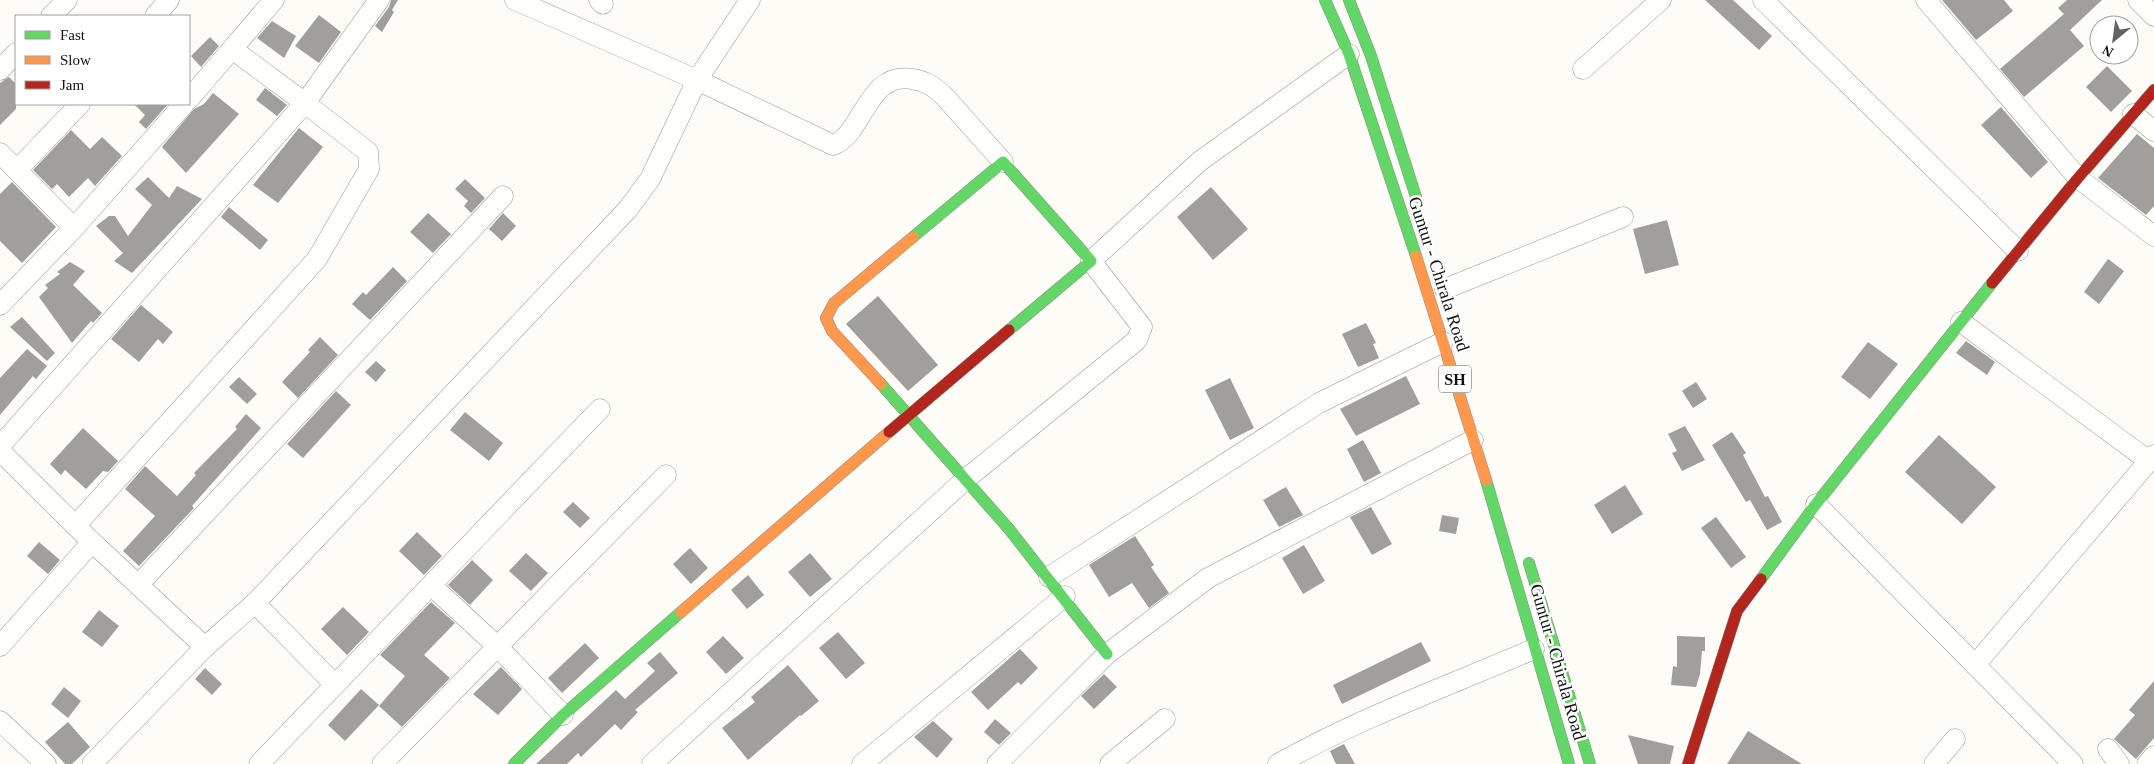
<svg xmlns="http://www.w3.org/2000/svg" width="2154" height="764" viewBox="0 0 2154 764" font-family="'Times New Roman',serif">
<style>
.building{fill:#a19f9c}
.lines{fill:none;stroke-linecap:round;stroke-linejoin:round}
.street-casing{stroke:#979795;stroke-width:21}
.fast-casing{stroke:#8e8d8b;stroke-width:12}
.slow-casing{stroke:#8e8d8b;stroke-width:12}
.jam-casing{stroke:#8e8d8b;stroke-width:12}
.street{stroke:#fffffe;stroke-width:20}
.fast{stroke:#63d668;stroke-width:11}
.slow{stroke:#ff974d;stroke-width:11}
.jam{stroke:#b3261e;stroke-width:11}
.labels{text-anchor:middle;dominant-baseline:central;stroke-width:5;stroke-linejoin:round;paint-order:stroke}
.shield{fill:#fff;stroke:#585858;stroke-width:1}
.shield-label{font-size:16px;font-weight:bold;fill:#111}
.street-label{font-size:18px;fill:#111;stroke:#fff}
</style>
<rect width="100%" height="100%" fill="#fdfcf7"/>
<g class="building">
<path d="M391,0H398L392,10L394,12L382,32L375,26L389,7Z"/>
<path d="M1705,0H1733L1772,36L1759,50Z"/>
<path d="M1942,0H2004L2013,11L1976,40Z"/>
<path d="M2067,0H2102L2070,30L2084,46L2024,97L2000,69L2064,14L2058,8Z"/>
<path d="M319,15L341,32L319,63L295,46Z"/>
<path d="M272,21L296,36L284,58L257,38Z"/>
<path d="M210,37L219,46L201,67L191,56Z"/>
<path d="M2107,66L2132,91L2111,112L2086,87Z"/>
<path d="M9,77L16,84V109L0,125V83Z"/>
<path d="M265,88L287,105L277,116L256,100Z"/>
<path d="M213,93L239,114L186,173L162,147L194,109L204,104Z"/>
<path d="M134,104H168L146,129L139,122L145,115Z"/>
<path d="M2001,107L2048,162L2031,178L1981,125Z"/>
<path d="M299,128L323,147L278,203L253,185Z"/>
<path d="M71,130L90,149L102,137L122,156L95,186L88,178L69,197L57,184L52,189L33,170Z"/>
<path d="M2137,134L2154,148V206L2146,215L2098,178Z"/>
<path d="M148,177L169,198L177,186L202,199L132,273L114,261L123,253L96,226L109,216H115L128,236L152,205L135,189Z"/>
<path d="M465,179L485,198L471,213L464,206L468,201L455,189Z"/>
<path d="M12,182L56,227L22,263L0,241V194Z"/>
<path d="M1211,187L1248,229L1213,260L1177,217Z"/>
<path d="M229,207L268,240L260,250L221,217Z"/>
<path d="M428,213L451,234L433,253L410,232Z"/>
<path d="M503,213L516,226L502,241L489,229Z"/>
<path d="M1667,220L1679,265L1645,274L1633,229Z"/>
<path d="M2108,259L2124,271L2099,304L2084,292Z"/>
<path d="M70,262L85,271L73,285L102,313L93,323L91,321L72,343L39,297L48,288L45,285L60,274L57,272Z"/>
<path d="M393,267L407,281L370,320L352,304L363,292L366,295Z"/>
<path d="M878,296L938,365L908,391L846,324Z"/>
<path d="M141,305L173,332L163,344L158,339L139,362L111,339Z"/>
<path d="M22,317L55,353L47,361L10,327Z"/>
<path d="M1366,323L1376,343L1373,344L1379,358L1358,367L1342,334Z"/>
<path d="M320,337L338,355L298,398L282,382L310,352L308,350Z"/>
<path d="M1966,341L1995,362L1987,375L1956,353Z"/>
<path d="M1868,342L1898,364L1870,399L1841,377Z"/>
<path d="M27,349L47,366L36,379L33,376L0,415V378Z"/>
<path d="M376,361L386,370L376,382L365,372Z"/>
<path d="M1406,376L1420,404L1356,436L1340,409Z"/>
<path d="M239,377L257,394L247,404L229,387Z"/>
<path d="M1230,378L1254,428L1230,440L1205,390Z"/>
<path d="M1696,382L1707,399L1693,408L1682,391Z"/>
<path d="M336,391L351,405L303,458L287,444Z"/>
<path d="M465,412L503,443L489,461L450,430Z"/>
<path d="M246,414L261,428L192,506L194,508L139,566L123,551L155,516L125,489L145,466L177,496L196,475L194,473L237,429L235,427Z"/>
<path d="M1685,426L1705,460L1682,471L1672,453L1677,451L1668,434Z"/>
<path d="M83,428L118,461L108,472L103,471L86,489L65,470L61,475L50,464Z"/>
<path d="M1732,432L1746,453L1743,455L1765,497L1768,496L1782,522L1767,530L1750,500L1746,502L1712,445Z"/>
<path d="M1939,435L1996,487L1962,524L1905,472Z"/>
<path d="M1363,440L1381,473L1364,482L1347,449Z"/>
<path d="M1625,485L1643,514L1612,534L1594,505Z"/>
<path d="M1286,487L1303,515L1279,527L1263,500Z"/>
<path d="M573,502L590,518L580,528L563,512Z"/>
<path d="M1371,507L1392,544L1372,555L1350,517Z"/>
<path d="M1442,515L1459,518L1456,534L1439,531Z"/>
<path d="M1716,517L1746,557L1731,568L1701,528Z"/>
<path d="M417,532L442,556L424,575L399,551Z"/>
<path d="M1135,536L1154,565L1151,567L1169,593L1149,608L1132,583L1109,597L1089,565Z"/>
<path d="M39,542L60,560L48,574L27,556Z"/>
<path d="M1304,545L1325,581L1303,594L1282,558Z"/>
<path d="M690,548L708,568L691,584L673,564Z"/>
<path d="M526,553L548,573L531,591L509,571Z"/>
<path d="M810,553L832,579L810,597L788,572Z"/>
<path d="M472,560L493,580L470,605L448,585Z"/>
<path d="M748,575L764,595L747,609L731,590Z"/>
<path d="M431,602L455,623L424,655L450,678L402,727L379,706L405,676L380,655Z"/>
<path d="M343,607L369,632L347,655L321,629Z"/>
<path d="M99,610L119,626L102,647L82,632Z"/>
<path d="M838,632L865,663L846,679L819,648Z"/>
<path d="M723,636L744,658L726,674L706,652Z"/>
<path d="M1677,636L1705,637V651H1702L1700,674L1696,687L1671,685L1673,666L1677,667Z"/>
<path d="M1421,642L1431,661L1342,704L1333,685Z"/>
<path d="M585,643L599,658L562,693L548,678Z"/>
<path d="M1020,649L1038,668L1021,685L1018,682L988,710L971,692Z"/>
<path d="M660,652L678,673L635,710L638,712L621,730L615,724L581,757L578,753L567,764H536L616,690L625,699L655,671L647,663Z"/>
<path d="M788,665L819,701L801,716L800,715L748,760L722,728L755,702L751,697Z"/>
<path d="M501,667L522,689L498,715L473,694Z"/>
<path d="M205,668L222,684L212,695L195,679Z"/>
<path d="M1104,674L1117,687L1094,709L1081,696Z"/>
<path d="M2154,681V738L2136,759L2114,739L2135,715L2129,710Z"/>
<path d="M64,687L81,701L68,718L51,704Z"/>
<path d="M361,689L379,705L345,741L328,725Z"/>
<path d="M995,719L1011,733L999,745L984,732Z"/>
<path d="M933,721L953,739L937,758L914,737Z"/>
<path d="M68,722L90,747L72,764H65L45,742Z"/>
<path d="M1748,731L1777,749L1802,764H1727Z"/>
<path d="M1628,735L1674,746L1670,764H1638Z"/>
<path d="M1344,744L1355,764H1336L1330,751Z"/>
</g>
<g class="lines">
<defs>
<g id="street">
<path d="M515,0L697,80L833,145C863,135 867,71 912,79C926,81 935,87 945,97L1003,162"/>
<path d="M599,0L603,4"/>
<path d="M1763,0L2018,251"/>
<path d="M1926,0L2078,178L2154,236"/>
<path d="M2138,0L2154,16"/>
<path d="M51,16L67,0"/>
<path d="M155,16L169,0"/>
<path d="M232,49L274,0"/>
<path d="M1583,69L1661,0"/>
<path d="M0,70L16,53"/>
<path d="M189,99L232,49L305,103L379,0"/>
<path d="M2133,114L2154,131"/>
<path d="M0,153L74,228"/>
<path d="M17,170L80,104"/>
<path d="M1445,289L1623,217"/>
<path d="M0,305L74,228L184,104"/>
<path d="M1961,322L2149,461"/>
<path d="M0,446L305,103L368,152L369,169L317,259L76,525"/>
<path d="M0,451L92,542L205,647"/>
<path d="M1816,504L2073,764"/>
<path d="M1049,577L1319,403L1443,342"/>
<path d="M138,585L503,196"/>
<path d="M432,586L499,648L563,715"/>
<path d="M255,603L335,685"/>
<path d="M0,646L92,542"/>
<path d="M1975,665L2154,455"/>
<path d="M0,721L46,764"/>
<path d="M2108,749L2119,764"/>
<path d="M92,764L205,647L255,603L628,209L650,179L697,80L750,0"/>
<path d="M259,764L600,409"/>
<path d="M382,764L666,475"/>
<path d="M652,764L966,479L1137,340L1142,327L1091,261L1200,161L1349,54"/>
<path d="M862,764L1065,596"/>
<path d="M997,764L1107,654L1208,578L1473,440"/>
<path d="M1110,764L1165,719"/>
<path d="M1278,764C1359,718 1448,686 1534,649"/>
<path d="M1934,764L1955,739"/>
<path d="M2147,764L2154,756"/>
</g>
<g id="fast">
<path d="M1325,0L1349,54L1416,256"/>
<path d="M1349,0L1371,56L1416,197"/>
<path d="M913,237L1003,162L1091,261L1009,330"/>
<path d="M881,384L1009,529L1107,654"/>
<path d="M1486,480L1569,764"/>
<path d="M1529,563L1590,764"/>
<path d="M1761,579L1816,504L1992,283"/>
<path d="M514,764L563,715L681,612"/>
</g>
<g id="slow">
<path d="M1416,256L1486,480"/>
<path d="M881,384L832,331L826,318L834,303L913,237"/>
<path d="M681,612L889,432"/>
</g>
<g id="jam">
<path d="M1992,283L2078,178L2154,90"/>
<path d="M889,432L1009,330"/>
<path d="M1688,764L1737,611L1761,579"/>
</g>
</defs>
<use href="#street" class="street-casing"/>
<use href="#fast" class="fast-casing"/>
<use href="#slow" class="slow-casing"/>
<use href="#jam" class="jam-casing"/>
<use href="#street" class="street"/>
<use href="#fast" class="fast"/>
<use href="#slow" class="slow"/>
<use href="#jam" class="jam"/>
</g>
<g class="labels">
<rect class="shield" x="1439" y="365.5" width="32" height="27" rx="4"/>
<g class="shield-label">
<text x="1455" y="379">SH</text>
</g>
<g class="street-label">
<text transform="translate(1439 274) rotate(72)">Guntur - Chirala Road</text>
<text transform="translate(1558 662) rotate(74)">Guntur - Chirala Road</text>
</g>
</g>
<rect x="15" y="15" width="175" height="90" fill="#ffffff" stroke="#a0a0a0"/>
<rect x="25" y="31" width="25" height="8" fill="#63d668" stroke="#a0a0a0"/>
<text x="60" y="40" font-size="15" fill="#111111">Fast</text>
<rect x="25" y="56" width="25" height="8" fill="#ff974d" stroke="#a0a0a0"/>
<text x="60" y="65" font-size="15" fill="#111111">Slow</text>
<rect x="25" y="81" width="25" height="8" fill="#b3261e" stroke="#a0a0a0"/>
<text x="60" y="90" font-size="15" fill="#111111">Jam</text>
<g transform="translate(2114 40) rotate(209)"><circle r="24" fill="#ffffff" stroke="#a0a0a0"/>
<path d="M0-4L9 19L0 12L-9 19Z" fill="#646362"/>
<text y="-8" font-size="14" font-weight="bold" text-anchor="middle" fill="#111111">N</text>
</g>
</svg>
